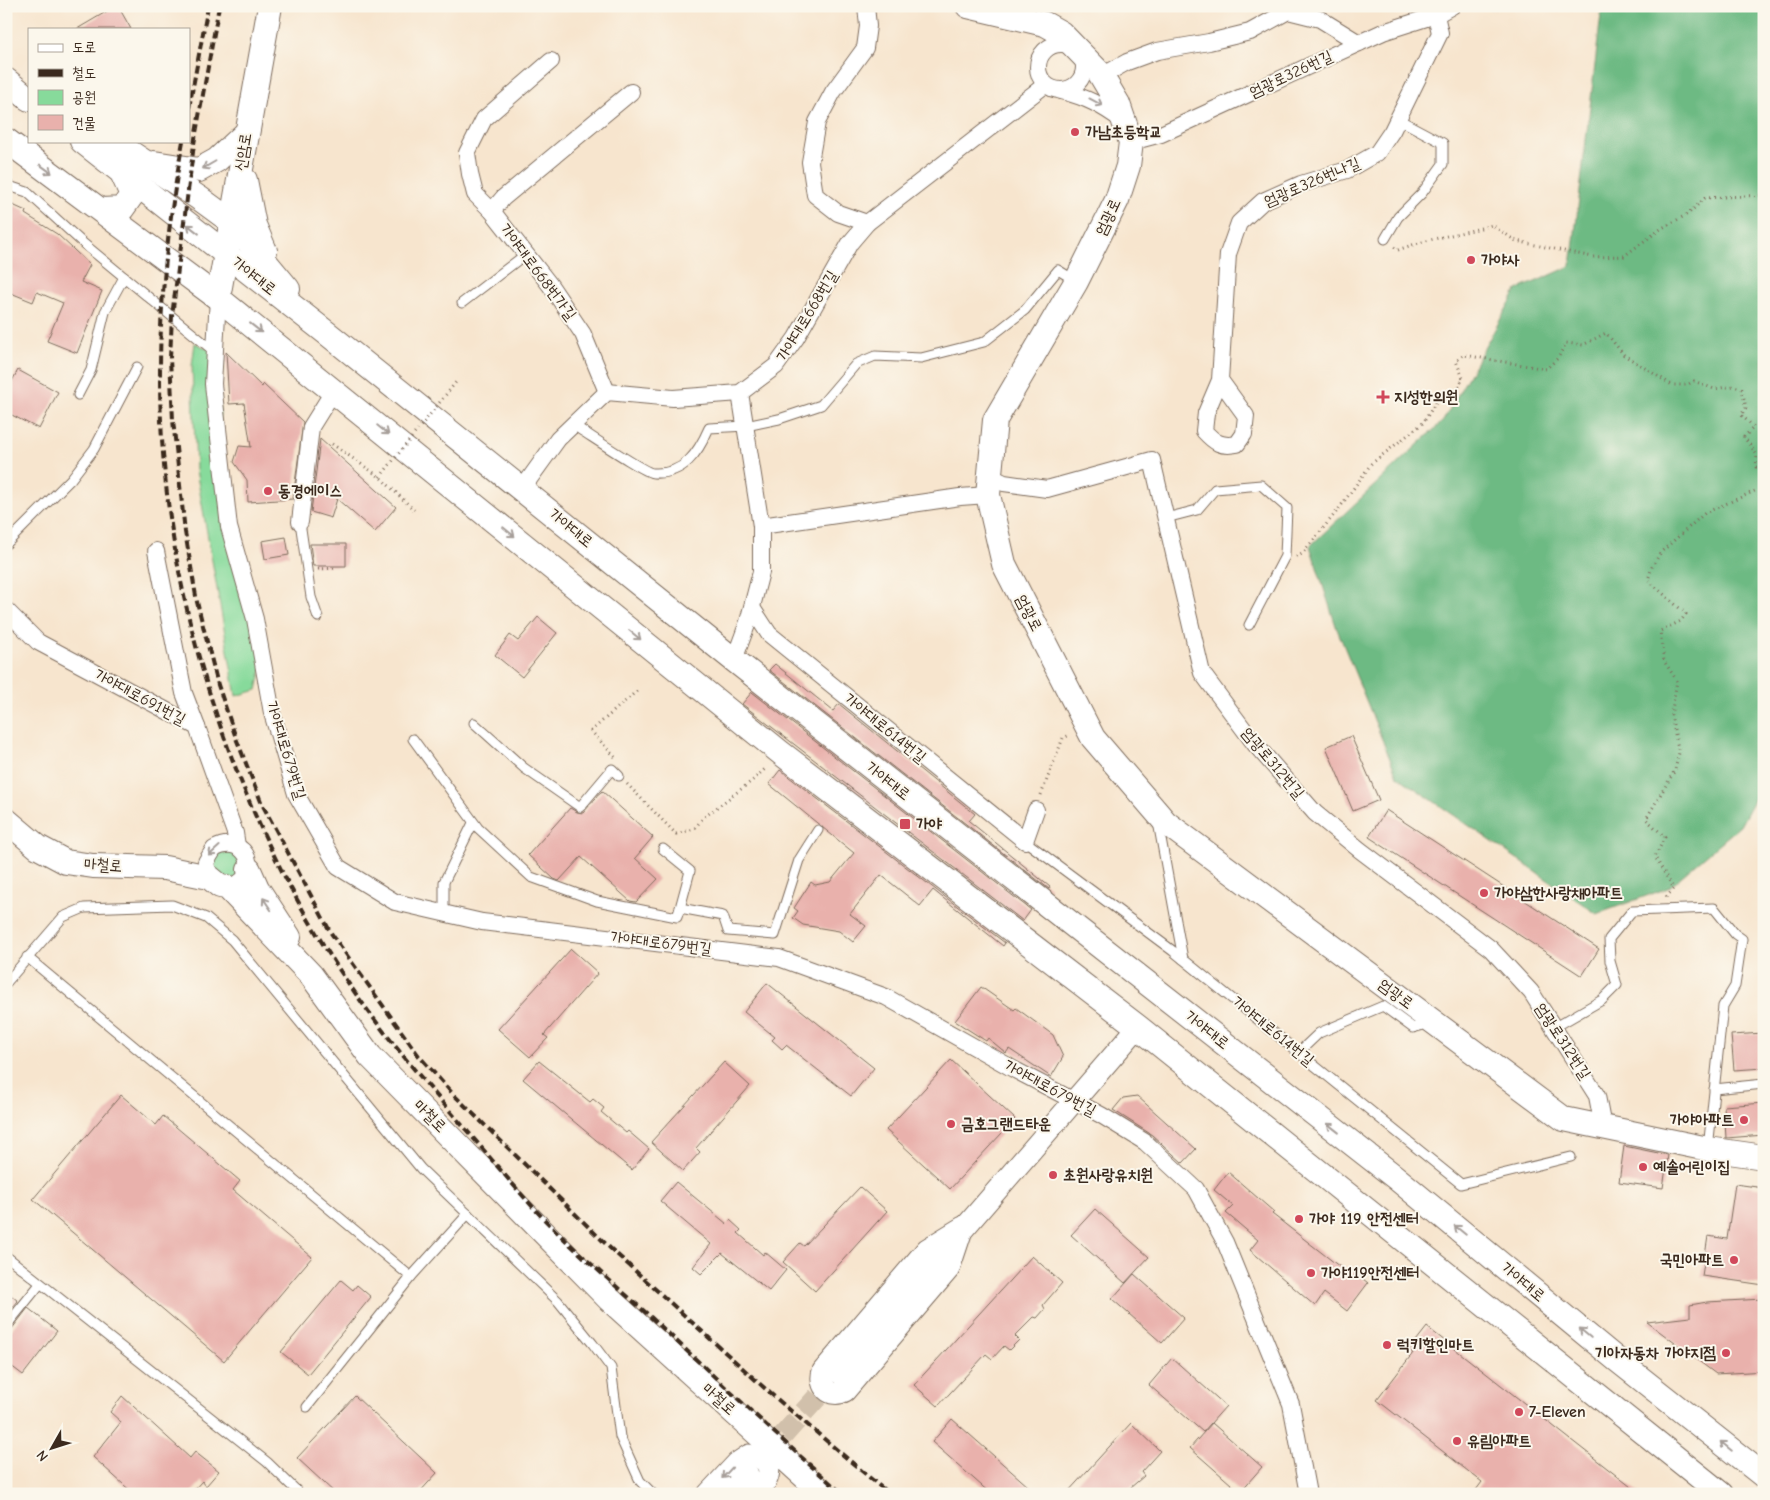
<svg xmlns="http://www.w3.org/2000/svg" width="1770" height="1500" viewBox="0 0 1770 1500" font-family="'Comic Neue','Poor Story',sans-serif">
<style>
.green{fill:#87da9b;stroke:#61825c}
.forest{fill:#6dba83;stroke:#547250}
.building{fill:#e9b1ac}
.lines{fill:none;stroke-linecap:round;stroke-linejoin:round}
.tertiary-tunnel{stroke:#d1c0ab;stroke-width:21;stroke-dasharray:21 11;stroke-linecap:butt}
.service-casing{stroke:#7d6b5c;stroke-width:11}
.minor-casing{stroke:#7d6b5c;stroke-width:18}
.tertiary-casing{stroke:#7d6b5c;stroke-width:23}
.secondary-casing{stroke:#7d6b5c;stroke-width:26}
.path{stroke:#7d6b5c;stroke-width:3;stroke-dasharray:1 4;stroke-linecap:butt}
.service{stroke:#fff;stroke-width:9}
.minor{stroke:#fff;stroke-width:16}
.tertiary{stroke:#fff;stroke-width:21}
.secondary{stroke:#fff;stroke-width:24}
.rail{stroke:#3b2a1e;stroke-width:4;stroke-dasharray:8 4;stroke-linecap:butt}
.path-bridge{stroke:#7d6b5c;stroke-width:3;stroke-dasharray:1 4;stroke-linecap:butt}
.oneway{stroke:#a79f9a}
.poi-dot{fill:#d1495b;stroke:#fbf7ec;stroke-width:2}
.labels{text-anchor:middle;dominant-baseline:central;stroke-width:4;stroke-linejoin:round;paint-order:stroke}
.street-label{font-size:16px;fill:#3b2a1e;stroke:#fbf7ec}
.poi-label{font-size:16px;font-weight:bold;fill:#3b2a1e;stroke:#fbf7ec;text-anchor:start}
</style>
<rect width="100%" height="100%" fill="#fbf7ec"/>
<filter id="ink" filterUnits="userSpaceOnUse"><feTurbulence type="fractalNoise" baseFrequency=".02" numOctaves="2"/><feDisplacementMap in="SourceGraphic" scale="10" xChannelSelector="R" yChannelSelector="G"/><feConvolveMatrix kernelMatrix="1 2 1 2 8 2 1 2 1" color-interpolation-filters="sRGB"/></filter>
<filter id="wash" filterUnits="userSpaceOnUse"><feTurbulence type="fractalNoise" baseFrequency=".0096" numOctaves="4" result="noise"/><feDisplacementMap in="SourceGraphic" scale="20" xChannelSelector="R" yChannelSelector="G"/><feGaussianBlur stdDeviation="1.12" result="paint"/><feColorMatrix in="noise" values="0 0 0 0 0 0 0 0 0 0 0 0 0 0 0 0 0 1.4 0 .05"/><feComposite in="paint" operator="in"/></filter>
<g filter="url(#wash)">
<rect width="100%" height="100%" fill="#f7e5ce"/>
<g class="green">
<path d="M195,343L215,352L229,527L263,664L257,690L236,696L196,470L192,365Z"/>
<path d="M220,852L236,853L243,863L235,879L217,877L213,861Z"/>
</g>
<path class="forest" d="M1602,6H1764V782L1740,826L1668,888L1597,914L1397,776L1337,629L1310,546L1443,421L1517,290L1571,266Z"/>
<g id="blocks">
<g class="building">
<path d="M118,6L131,29H77L116,6Z"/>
<path d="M6,202L26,211L25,214L57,234L90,265L81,282L102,291L77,353L47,341L63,303L37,292L33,302L6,291Z"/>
<path d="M226,352L262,387L263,384L303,422L293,499L248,502L247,480L234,462L239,446L251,447L244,403L229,404Z"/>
<path d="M18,370L58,392L39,429L6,412V392Z"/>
<path d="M320,439L396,507L375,532L337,499L331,518L311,512Z"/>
<path d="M286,537L289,555L265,559L262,541Z"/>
<path d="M310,544H346V566H313Z"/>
<path d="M538,617L557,633L522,677L495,655L510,635L518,641Z"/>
<path d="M775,664L833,711L839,704L975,814L969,821L1050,887L1049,889L769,670Z"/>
<path d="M752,692L1031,910L1023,921L742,704Z"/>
<path d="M1351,736L1379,800L1353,811L1326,747Z"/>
<path d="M780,770L1005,943L1003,946L933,890L920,906L881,875L850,914L866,926L853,942L839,931L803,925L793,918L798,911L794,908L811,882L815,885L830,882L854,853L769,784Z"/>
<path d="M602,791L653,837L635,858L658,879L636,902L630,901L581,857L559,881L554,879L528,855L570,808L577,812L583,813Z"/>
<path d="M1386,810L1599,949L1582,976L1369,837Z"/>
<path d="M571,949L598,973L544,1035L548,1038L530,1057L498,1029Z"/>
<path d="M767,983L874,1068L851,1096L786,1045L782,1049L772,1040L775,1037L744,1012Z"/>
<path d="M981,987L1014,1010L1016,1008L1053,1035L1063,1057L1051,1077L1009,1049L1006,1053L988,1038L986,1041L955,1021Z"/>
<path d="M1764,1033V1068L1734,1070L1731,1035Z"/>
<path d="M951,1060L1015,1119L950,1189L886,1130Z"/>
<path d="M539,1061L590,1102L593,1099L604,1108L601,1112L626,1133L628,1131L649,1149L632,1170L523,1079Z"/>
<path d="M724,1062L750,1086L696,1148L700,1152L683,1171L651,1142Z"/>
<path d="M121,1095L156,1125L163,1116L240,1181L233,1190L312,1257L224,1361L33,1199Z"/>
<path d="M1137,1096L1196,1149L1183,1163L1152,1135L1113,1110L1123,1098Z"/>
<path d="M1764,1103V1135L1726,1138L1724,1106Z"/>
<path d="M1624,1146L1668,1155L1663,1188L1619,1182Z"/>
<path d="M1228,1172L1274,1212L1272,1214L1349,1274L1352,1270L1368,1283L1347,1311L1324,1293L1315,1306L1250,1250L1258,1240L1226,1213L1233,1206L1214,1190Z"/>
<path d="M676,1182L727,1224L730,1220L741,1230L738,1233L763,1255L765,1252L786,1270L769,1291L722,1253L701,1274L693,1267L711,1244L660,1201Z"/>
<path d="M1735,1184L1764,1188V1285L1702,1276L1708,1236L1727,1239Z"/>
<path d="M860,1187L887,1211L815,1291L783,1262L800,1243L804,1246Z"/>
<path d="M1095,1209L1149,1257L1125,1283L1071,1235Z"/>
<path d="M1032,1256L1062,1283L1043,1305L1045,1309L1037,1318L1034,1317L1015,1336L1019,1340L1009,1350L1004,1346L992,1359L986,1354L938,1406L914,1385Z"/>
<path d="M1134,1274L1184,1318L1162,1343L1112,1299Z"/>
<path d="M341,1280L353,1290L357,1285L371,1297L308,1374L281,1352Z"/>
<path d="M6,1291L18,1301L6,1316Z"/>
<path d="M1763,1299L1764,1371L1716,1374L1647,1322L1690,1317V1305L1707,1302Z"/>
<path d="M28,1308L57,1331L23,1375L6,1362V1332L11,1330Z"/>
<path d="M1427,1327L1640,1494H1473L1482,1482L1377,1400L1413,1353L1409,1350Z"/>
<path d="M1172,1358L1226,1406L1203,1432L1149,1385Z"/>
<path d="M122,1396L190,1458L195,1452L219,1471L206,1486L202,1481L190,1494H134L93,1457L121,1422L110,1412Z"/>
<path d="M355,1396L437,1473L418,1494H336L297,1458Z"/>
<path d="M952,1419L1037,1494H991L932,1442Z"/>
<path d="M1131,1423L1160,1451L1141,1472L1144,1476L1123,1494H1066Z"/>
<path d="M1212,1423L1262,1467L1240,1492L1190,1448Z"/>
</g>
</g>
</g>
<g filter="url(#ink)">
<use href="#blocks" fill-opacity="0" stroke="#7d6b5c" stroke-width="1"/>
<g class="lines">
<path class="tertiary-tunnel" d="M761,1460L837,1375"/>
<defs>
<g id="service">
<path d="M6,185L27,192L84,244L215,352"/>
<path d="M1385,239L1398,217L1422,193L1443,164V143L1398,119"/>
<path d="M462,303L526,254"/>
<path d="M78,395L91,370L105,312L124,277"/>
<path d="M573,425C585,432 645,473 653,473C684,475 698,453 709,428L746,426L779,419L821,405L856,364L875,356L921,358L984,342L1025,310L1058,270L1076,281"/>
<path d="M1166,518L1197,510L1215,489L1261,485L1287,508L1285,556L1249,625"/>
<path d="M300,522L311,597L318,617"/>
<path d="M6,544L71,479L94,449L137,367"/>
<path d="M474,723L524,768L580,807L612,769L619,776"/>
<path d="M413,739L478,828L531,877L597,901L677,917L680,908L723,916L728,931L775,935L799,860L818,830"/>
<path d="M1158,822L1183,959"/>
<path d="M1025,841L1173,951L1461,1184L1571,1157"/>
<path d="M663,849L690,871L680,908"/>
<path d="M444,913V882L473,823"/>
<path d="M27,957L411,1277"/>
<path d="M6,983L63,917L84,908L172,905L206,918L232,940L421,1169L558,1301L593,1344L611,1368L620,1437L640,1481L653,1494"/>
<path d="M1555,1027L1602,1000L1617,985L1610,961L1609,939L1632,911L1714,908L1735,934L1742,939L1735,986L1723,1006L1708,1149"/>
<path d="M1299,1052L1319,1033L1383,1006L1413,1028L1430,1023"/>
<path d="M1714,1089L1764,1084"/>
<path d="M6,1256L267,1462L300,1494"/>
<path d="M6,1326L40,1284"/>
<path d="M307,1407L411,1277L468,1214"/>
</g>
<g id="minor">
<path d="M866,6L868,26L865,48L833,92L817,122L810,162L815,195L838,213L867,223"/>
<circle cx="1061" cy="67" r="23"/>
<path d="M551,61L484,119L467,153L470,174L475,194L492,211L550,285L583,334L607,392"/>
<path d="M1102,76L1127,62L1157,51L1209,42L1250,32L1288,11L1320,19L1359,43"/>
<path d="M1061,91C1086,97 1103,106 1123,121"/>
<path d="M1131,142L1161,134L1383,32L1436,15L1452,6"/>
<path d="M492,211L503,198L631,92"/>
<path d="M218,298L213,384L229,527L255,619L272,713L296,794L338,867L395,902L482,922L779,958L886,997L1017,1071L1101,1115L1145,1142L1196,1189L1225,1242L1291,1404L1308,1494"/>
<path d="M1220,380L1246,416L1244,434L1237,444C1221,447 1215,443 1204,431L1206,413L1220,380L1228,254L1239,223L1263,201L1301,184L1347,170L1377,153L1392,131L1440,33L1436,15"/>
<path d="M990,476L1004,483L1047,489L1152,460L1202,673L1254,743L1315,813L1360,850L1491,949L1531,992L1597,1096L1603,1127"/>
<path d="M522,489L558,439L607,392L673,398L740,393L776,366L796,338L850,243L867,223L1045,85"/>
<path d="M300,522L311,427L334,390"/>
<path d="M761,526L960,497L988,495"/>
<path d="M156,551L184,693L197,727"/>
<path d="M752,608L769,634L1025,841L1036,810"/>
<path d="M6,610L38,642L197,727L235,833L237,846"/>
<path d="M734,660L748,622L761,572V526L740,393"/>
<path d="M209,877L206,862L214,849C248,830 265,881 227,887"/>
</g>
<g id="tertiary">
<path d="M963,1227L949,1269L845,1391C830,1399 818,1386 823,1371L927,1249Z"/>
<path d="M839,1373L1138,1027"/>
<path d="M708,1494L737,1463L749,1455C776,1460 772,1477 757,1494"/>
<path d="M731,1494L748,1474"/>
</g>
<g id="secondary">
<path d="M968,6L1045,24L1061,33L1099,72L1118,104L1131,142L1128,166L1117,200L1076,282L995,420L988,495L1004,564L1093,738L1166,823L1564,1119L1708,1149L1764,1157"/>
<path d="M6,80L29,99"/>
<path d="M6,140L218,298L781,753L1138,1027L1721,1494"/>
<path d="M82,141L328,334L734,660L1395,1177L1616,1359L1764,1476"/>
<path d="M113,141L199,198L233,223L288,289"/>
<path d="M154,163L199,170L217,160L246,133"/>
<path d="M245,180L254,225L265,251"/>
<path d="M102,210L122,209L132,195L123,175"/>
<path d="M218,298L270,6"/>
<path d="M6,820L38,847L66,862L93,866L165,868L209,877L220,886L227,887L311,975L370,1056L609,1299L824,1494"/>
<path d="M249,870L257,888L289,937"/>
</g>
</defs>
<use href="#service" class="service-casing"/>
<use href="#minor" class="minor-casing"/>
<use href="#tertiary" class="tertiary-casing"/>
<use href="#secondary" class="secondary-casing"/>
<g class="path">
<path d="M1394,247L1398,250C1429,238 1461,234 1492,225L1516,241L1593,257L1624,256L1662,228L1688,214L1705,198L1764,195"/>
<path d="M332,444L380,477L414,510"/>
<path d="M1296,557L1302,554L1338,510L1371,464L1423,423L1436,402L1455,394L1463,378L1456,361L1464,355L1546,369L1558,358L1566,343L1583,345L1606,333L1624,355L1672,385H1687L1694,381L1714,389L1734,386L1742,389L1746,408L1741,415L1754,427L1744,437L1757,455L1756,467L1764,466"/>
<path d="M318,569L337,568"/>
<path d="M615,757L591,731L638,690"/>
<path d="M627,784L676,834L694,829L703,818L753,780L766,768"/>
<path d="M1041,795L1063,738L1070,735"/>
<path d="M1666,897L1674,889L1655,857L1665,837L1646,819L1675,770L1679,753L1671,715L1677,681L1664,661L1660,631L1681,621L1686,614L1648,580L1652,567L1661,552L1705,513L1764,487"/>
</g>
<use href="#service" class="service"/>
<use href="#minor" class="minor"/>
<use href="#tertiary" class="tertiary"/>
<use href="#secondary" class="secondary"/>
<g class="rail">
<path d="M219,6L194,144L172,316L170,358L173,420L185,532L197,602L218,685L236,738L262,804L331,933L419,1056L452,1093L610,1248L770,1393L889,1494"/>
<path d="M189,108L208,6"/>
<path d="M183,141C169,217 160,295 160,372C159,576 224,792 335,963C374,1024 421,1078 469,1133C493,1161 517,1190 542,1217C581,1257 625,1293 666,1331C724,1386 782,1441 843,1494"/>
</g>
<path class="path-bridge" d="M380,477L456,382"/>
</g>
<defs><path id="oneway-shaft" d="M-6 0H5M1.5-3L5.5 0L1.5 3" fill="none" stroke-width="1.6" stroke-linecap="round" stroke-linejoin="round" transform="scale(1.25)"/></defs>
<g class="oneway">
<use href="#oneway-shaft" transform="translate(1096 102) rotate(28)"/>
<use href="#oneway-shaft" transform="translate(209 165) rotate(150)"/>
<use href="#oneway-shaft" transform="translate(46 169) rotate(36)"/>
<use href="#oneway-shaft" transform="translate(193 229) rotate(-142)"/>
<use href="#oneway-shaft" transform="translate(256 328) rotate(38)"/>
<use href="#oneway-shaft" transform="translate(383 430) rotate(39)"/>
<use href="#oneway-shaft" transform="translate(509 532) rotate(39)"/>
<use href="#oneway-shaft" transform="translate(635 635) rotate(39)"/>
<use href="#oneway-shaft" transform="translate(214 851) rotate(138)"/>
<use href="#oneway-shaft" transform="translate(267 904) rotate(-124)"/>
<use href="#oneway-shaft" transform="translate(1333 1128) rotate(-142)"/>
<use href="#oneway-shaft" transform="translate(1460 1230) rotate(-141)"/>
<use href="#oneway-shaft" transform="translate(1585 1333) rotate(-140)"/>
<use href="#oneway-shaft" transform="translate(1726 1446) rotate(-141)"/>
<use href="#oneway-shaft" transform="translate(727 1473) rotate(133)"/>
</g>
</g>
<g class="poi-dot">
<circle cx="1075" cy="132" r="5"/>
<circle cx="1471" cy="260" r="5"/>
<path d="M1380.5 389.5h5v5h5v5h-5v5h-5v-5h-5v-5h5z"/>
<circle cx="268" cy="491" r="5"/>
<rect x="899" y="818" width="12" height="12" rx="2.5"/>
<circle cx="1484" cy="893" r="5"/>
<circle cx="1744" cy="1120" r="5"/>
<circle cx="951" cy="1124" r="5"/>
<circle cx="1643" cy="1167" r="5"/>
<circle cx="1053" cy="1175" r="5"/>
<circle cx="1299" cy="1219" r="5"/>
<circle cx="1734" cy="1260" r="5"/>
<circle cx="1311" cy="1273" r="5"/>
<circle cx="1387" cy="1345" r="5"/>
<circle cx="1726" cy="1353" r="5"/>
<circle cx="1519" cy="1412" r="5"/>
<circle cx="1457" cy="1441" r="5"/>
</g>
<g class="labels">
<g class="street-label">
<text transform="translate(1291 74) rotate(-25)">엄광로326번길</text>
<text transform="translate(243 152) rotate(-81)">신암로</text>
<text transform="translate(1312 182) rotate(-23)">엄광로326번나길</text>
<text transform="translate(1108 217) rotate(-65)">엄광로</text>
<text transform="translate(538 272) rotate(53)">가야대로668번가길</text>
<text transform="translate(254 276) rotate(38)">가야대로</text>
<text transform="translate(807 316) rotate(-59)">가야대로668번길</text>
<text transform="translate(571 528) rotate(39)">가야대로</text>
<text transform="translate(1029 613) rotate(63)">엄광로</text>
<text transform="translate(140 697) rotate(28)">가야대로691번길</text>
<text transform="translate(885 728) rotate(39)">가야대로614번길</text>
<text transform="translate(286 750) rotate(73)">가야대로679번길</text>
<text transform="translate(1273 763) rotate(50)">엄광로312번길</text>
<text transform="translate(888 781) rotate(38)">가야대로</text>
<text transform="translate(103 865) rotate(4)">마철로</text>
<text transform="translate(661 943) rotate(7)">가야대로679번길</text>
<text transform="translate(1396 994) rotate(37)">엄광로</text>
<text transform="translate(1207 1030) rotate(38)">가야대로</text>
<text transform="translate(1273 1031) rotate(39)">가야대로614번길</text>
<text transform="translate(1563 1041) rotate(57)">엄광로312번길</text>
<text transform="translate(1050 1088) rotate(28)">가야대로679번길</text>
<text transform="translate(430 1116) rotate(45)">마철로</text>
<text transform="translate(1523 1282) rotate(40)">가야대로</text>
<text transform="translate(719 1399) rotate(42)">마철로</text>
</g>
<g class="poi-label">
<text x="1085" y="132">가남초등학교</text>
<text x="1481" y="260">가야사</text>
<text x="1394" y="397">지성한의원</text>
<text x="278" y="491">동경에이스</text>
<text x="916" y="824">가야</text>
<text x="1494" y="893">가야삼한사랑채아파트</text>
<text x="1734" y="1120" text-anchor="end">가야아파트</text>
<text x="961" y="1124">금호그랜드타운</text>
<text x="1653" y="1167">예솔어린이집</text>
<text x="1063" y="1175">초원사랑유치원</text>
<text x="1309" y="1219">가야 119 안전센터</text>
<text x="1724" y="1260" text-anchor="end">국민아파트</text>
<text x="1321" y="1273">가야119안전센터</text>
<text x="1397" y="1345">럭키할인마트</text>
<text x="1716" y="1353" text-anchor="end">기아자동차 가야지점</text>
<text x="1529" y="1412">7-Eleven</text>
<text x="1467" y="1441">유림아파트</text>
</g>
</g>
<rect width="1770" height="1500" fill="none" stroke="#fbf7ec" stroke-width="25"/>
<rect x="28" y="28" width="162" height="115" fill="#fbf7ec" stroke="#aea59a"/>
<rect x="38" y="44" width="25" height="8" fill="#ffffff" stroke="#aea59a"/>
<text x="72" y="52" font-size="15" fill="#3b2a1e">도로</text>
<rect x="38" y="69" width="25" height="8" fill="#3b2a1e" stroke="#aea59a"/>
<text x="72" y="78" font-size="15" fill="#3b2a1e">철도</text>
<rect x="38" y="90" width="25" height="15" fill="#87da9b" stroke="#aea59a"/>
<text x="72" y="102" font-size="15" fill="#3b2a1e">공원</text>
<rect x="38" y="115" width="25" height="15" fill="#e9b1ac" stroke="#aea59a"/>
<text x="72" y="128" font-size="15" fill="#3b2a1e">건물</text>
<g transform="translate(52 1448) rotate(231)" stroke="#fbf7ec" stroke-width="4" paint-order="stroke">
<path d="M0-4L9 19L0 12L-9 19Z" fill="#3b2a1e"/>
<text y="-8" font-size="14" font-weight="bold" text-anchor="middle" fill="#3b2a1e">N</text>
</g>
</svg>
